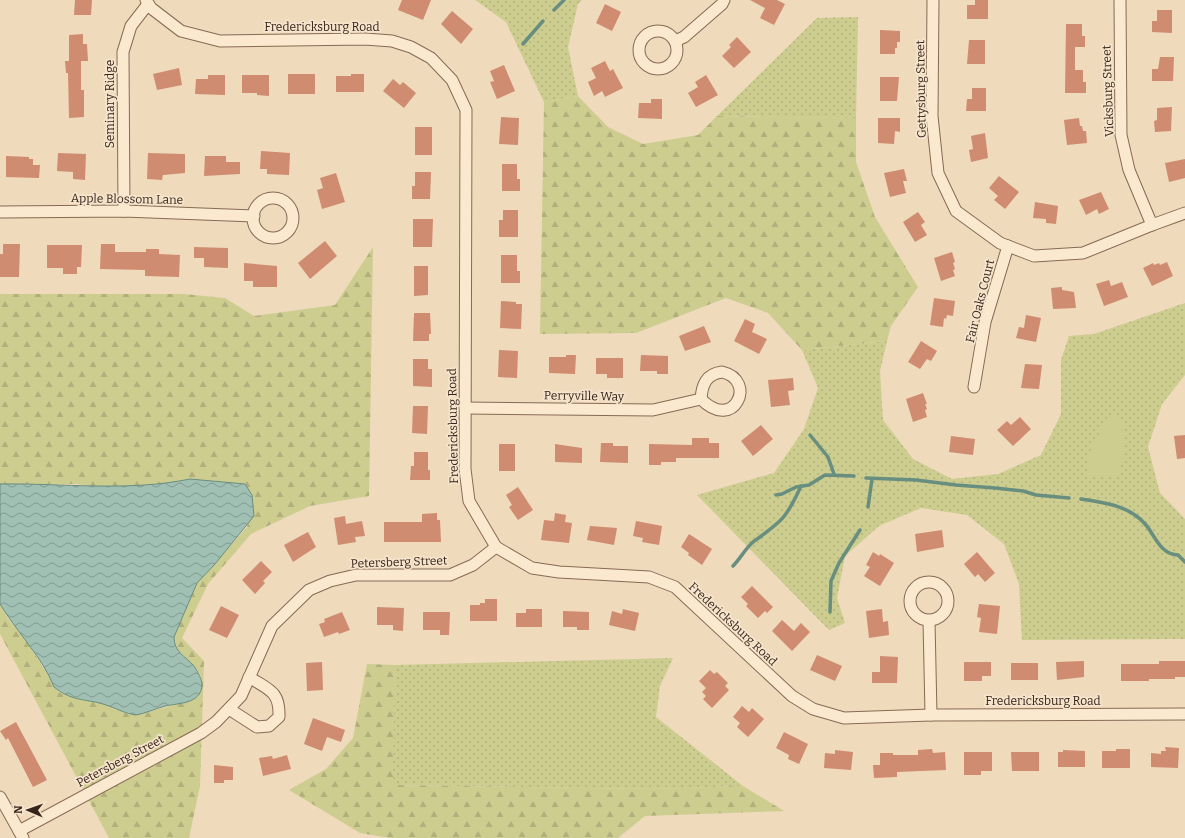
<svg xmlns="http://www.w3.org/2000/svg" width="1185" height="838" viewBox="0 0 1185 838" font-family="Bitter,serif">
<style>
.grass{fill:url(#grass-dots)}
.forest{fill:url(#forest-firs)}
.park{fill:#cdcd90}
.water{fill:url(#water-waves);stroke:#688e80}
.lines{fill:none;stroke-linecap:round;stroke-linejoin:round}
.stream{stroke:#688e80;stroke-width:3.5}
.building{fill:#cf8c70}
.minor-casing{stroke:#876a55;stroke-width:13}
.minor{stroke:#fae8cf;stroke-width:11}
.labels{text-anchor:middle;dominant-baseline:central;stroke-width:3.5;stroke-linejoin:round;paint-order:stroke}
.street-label{font-size:12px;fill:#36241a;stroke:#f6e5cc}
</style>
<defs>
<pattern id="grass-dots" width="8" height="8" patternUnits="userSpaceOnUse"><rect width="8" height="8" fill="#cdcd90"/><path d="M2 2h.1M6 6h.1" fill="none" stroke="#b1b07c" stroke-width="1.8" stroke-linecap="round"/></pattern>
<pattern id="forest-firs" width="22" height="20" patternUnits="userSpaceOnUse"><rect width="22" height="20" fill="#cdcd90"/><path d="M5 1l3.5 6h-7zM16 11l3.5 6h-7z" fill="#b1b07c"/></pattern>
<pattern id="water-waves" width="16" height="10" patternUnits="userSpaceOnUse"><rect width="16" height="10" fill="#a0c0b3"/><path d="M0 5q4-4 8 0t8 0" fill="none" stroke="#839c91"/></pattern>
</defs>
<rect width="100%" height="100%" fill="#efdabc"/>
<g class="grass">
<path d="M475,0H582L578,4L568,47L578,96L544,102L506,22Z"/>
<path d="M858,17L856,118L717,116L817,18Z"/>
<path d="M1185,303V375L1162,404L1148,447L1160,493L1185,519V639L1022,640L1019,584L1004,544L967,515L921,508L879,526L845,556L837,598L845,623L829,630L697,495L774,473L804,429L818,388L802,350L887,341L880,371L883,420L913,459L952,479L998,474L1041,455L1061,414V360L1069,336L1094,334Z"/>
<path d="M673,658L660,686L656,717L743,786L653,789L392,785L395,665Z"/>
</g>
<g class="forest">
<path d="M578,96L608,127L643,144L698,135L717,116L856,118V162L875,217L918,287L891,326L887,341L802,350L768,313L726,298L636,333L540,334L544,102Z"/>
<path d="M373,247L369,496L310,506L251,534L208,584L182,638L204,661L200,786L189,838H109L0,634V604L7,617L27,642L59,692L78,699L109,705L130,715L145,713L194,699C197,694 202,687 202,682C202,664 174,657 174,637L197,583L247,527L252,495L245,484L201,480L154,485L118,487L102,488L77,484H0V294H184L225,298L254,316L335,305Z"/>
<path d="M367,664L395,665L393,785L653,789L743,786L784,811L645,816L618,838H390L360,833L289,790L326,769L353,738Z"/>
</g>
<path class="park" d="M1108,417H1121C1126,441 1125,454 1118,477L1089,476V453Z"/>
<path class="water" d="M190,479L245,484L252,495L254,516L215,564L197,583L174,637C174,652 185,656 194,666C198,672 202,679 202,686C200,704 179,703 165,706C155,709 146,713 136,715C126,714 118,709 109,706C88,698 74,703 54,687C43,658 16,631 0,604V484C64,483 127,492 190,479Z"/>
<g class="lines">
<g class="stream">
<path d="M554,10L564,0"/>
<path d="M523,44L543,21"/>
<path d="M810,435L828,457L834,474"/>
<path d="M866,478L916,480L956,485L995,488L1023,491L1036,495L1069,498"/>
<path d="M776,495L782,494L796,487L809,485L825,475L854,476"/>
<path d="M1081,499C1105,503 1129,505 1146,525C1155,536 1161,555 1178,555L1185,562"/>
<path d="M868,507L872,479"/>
<path d="M733,566C740,559 745,549 753,542C782,521 786,519 801,486"/>
<path d="M830,612L831,581L839,563L860,530"/>
</g>
</g>
<g class="building">
<path d="M75,0H92L91,15H74Z"/>
<path d="M402,0H431L423,20L398,10Z"/>
<path d="M750,0H777L785,4L774,25L760,18L765,8Z"/>
<path d="M975,0H988V19H967V5H975Z"/>
<path d="M605,4L621,12L612,31L596,23Z"/>
<path d="M1157,10H1172V33L1152,32V21H1157Z"/>
<path d="M452,11L473,29L461,44L441,24Z"/>
<path d="M1066,24H1082V36H1085V47H1075V70H1083V82H1086V93H1065Z"/>
<path d="M880,30L900,31V42H897V48H895V54H880Z"/>
<path d="M83,34V44H87L88,61H81V90H84V117L69,118L68,73H66L65,61H69V35Z"/>
<path d="M737,37L751,52L734,68L722,56L731,47L729,45Z"/>
<path d="M969,40H985V64H967Z"/>
<path d="M1160,57H1174L1173,81H1152V69H1158Z"/>
<path d="M605,61L610,71L613,69L623,88L605,97L602,91L594,96L588,82L596,78L591,68Z"/>
<path d="M504,65L515,91L497,99L490,82L494,81L490,71Z"/>
<path d="M179,68L182,85L157,90L153,74Z"/>
<rect x="288" y="74" width="27" height="20"/>
<path d="M351,74H364V92H336V76H351Z"/>
<path d="M208,75H225V95L195,94L196,79H208Z"/>
<path d="M242,75H269V96L257,95V93H242Z"/>
<path d="M706,75L718,95L696,107L688,93L698,87L695,82Z"/>
<path d="M880,77H899L897,101H880Z"/>
<path d="M393,79L400,85L403,82L416,93L404,108L383,91Z"/>
<path d="M972,88H986V111H966L967,99H972Z"/>
<path d="M651,99H662V119L638,118L639,103H651Z"/>
<path d="M1172,107L1171,131L1155,132L1154,121L1157,120V108Z"/>
<path d="M501,117L519,118L518,145L499,144Z"/>
<path d="M878,118H900V132L895,131L894,144L878,143Z"/>
<path d="M1079,118L1080,126H1082L1083,131H1086L1087,143L1067,145L1064,120Z"/>
<rect x="415" y="127" width="17" height="28"/>
<path d="M985,133L988,158L971,162L969,150L973,149L971,136Z"/>
<path d="M261,151L290,153L289,175L267,174V169H260Z"/>
<path d="M58,153L86,154L85,180L73,179V172L57,171Z"/>
<path d="M148,153L185,154V173L163,175L162,180L147,179Z"/>
<path d="M6,156L29,157V159H33V165H40L39,178L6,177Z"/>
<path d="M205,156H226V162H240V174L204,176Z"/>
<path d="M1185,159V178L1169,182L1165,163Z"/>
<path d="M502,164H517V179H520V191H502Z"/>
<path d="M904,169L907,181H903L906,193L890,197L884,173Z"/>
<path d="M415,172H431L430,199H412V186H415Z"/>
<path d="M336,173L345,202L322,209L317,190L323,188L320,178Z"/>
<path d="M999,176L1019,192L1005,209L994,200L998,196L989,188Z"/>
<path d="M1101,192L1109,209L1099,214L1097,209L1086,215L1079,200Z"/>
<path d="M1035,202L1058,206L1056,224L1046,223V219L1033,218Z"/>
<path d="M503,210H518V237H499V220H503Z"/>
<path d="M918,212L925,222L921,225L927,235L915,242L903,222Z"/>
<path d="M413,219H433L432,247H413Z"/>
<path d="M325,241L337,256L310,279L298,263Z"/>
<path d="M3,244H20L19,277H0V254H3Z"/>
<path d="M101,244H115V252H146V249H159V254L180,255L179,277L145,276V270L100,269Z"/>
<path d="M47,245H82L81,267H77V274H63V268H47Z"/>
<path d="M194,247L228,248V268L204,267V258H194Z"/>
<path d="M952,252L955,262L953,263L955,269L953,270L955,276L941,281L934,258Z"/>
<path d="M501,255H517V271H520V283H501Z"/>
<path d="M1167,262L1173,276L1152,286L1143,268L1153,263L1154,265L1159,263L1160,265Z"/>
<path d="M244,263L277,266V287H253V281H244Z"/>
<path d="M414,266H428V295L414,296Z"/>
<path d="M1109,280L1111,286L1122,282L1128,297L1104,306L1096,284Z"/>
<path d="M1062,287V290L1074,292L1076,308L1053,309L1051,288Z"/>
<path d="M934,298L955,301L953,316L947,315L946,319L944,318L943,327L930,325Z"/>
<path d="M501,301L516,302V304H522L521,329L500,328Z"/>
<path d="M414,313H430L431,334H429V341H413Z"/>
<path d="M1026,315L1041,318L1036,342L1016,338L1019,327L1024,328Z"/>
<path d="M745,319L755,324L752,332L767,339L759,354L734,341Z"/>
<path d="M704,326L711,342L685,351L679,336Z"/>
<path d="M921,341L937,351L931,361L927,359L920,369L908,362Z"/>
<path d="M499,350L518,351L517,378L498,377Z"/>
<path d="M566,355H576L575,374L549,373V357H566Z"/>
<path d="M641,355L668,356V374H657V371H640Z"/>
<path d="M596,358H623V378H607V374H596Z"/>
<path d="M413,359H428V369H432V387L413,386Z"/>
<path d="M1025,364L1042,365L1039,389L1021,388Z"/>
<path d="M793,378L794,390L788,391L790,405L771,407L768,380Z"/>
<path d="M923,393L927,404H925L927,409L925,410L927,417L913,422L906,399Z"/>
<path d="M413,406H428L427,434L412,433Z"/>
<path d="M1020,417L1031,429L1013,446L997,430L1007,421L1011,425Z"/>
<path d="M761,425L773,439L753,456L741,441Z"/>
<path d="M1185,435V458L1177,459L1174,436Z"/>
<path d="M951,436L975,439L973,455L949,452Z"/>
<path d="M692,438H709V443H719V458H676V462H661V465H649V444L692,445Z"/>
<path d="M601,443H613V446H628V463L600,462Z"/>
<rect x="499" y="444" width="16" height="27"/>
<path d="M555,444L582,448V463L555,462Z"/>
<path d="M414,452H428V470H430V480H410L411,466H414Z"/>
<path d="M518,487L533,510L518,520L509,507L512,505L506,495Z"/>
<path d="M437,513V520H440L441,542H384V522H422V514Z"/>
<path d="M555,513L566,515L565,522L572,523L569,543L541,540L544,520L554,521Z"/>
<path d="M345,516L346,524L362,521L365,536L355,537L356,542L338,545L334,518Z"/>
<path d="M636,521L662,526L659,545L642,542L643,538L633,536Z"/>
<path d="M590,526L617,528L614,545L587,540Z"/>
<path d="M942,530L944,547L917,552L915,534Z"/>
<path d="M308,532L316,547L293,562L284,545Z"/>
<path d="M689,534L712,549L702,565L688,555L689,553L681,547Z"/>
<path d="M873,552L879,556L880,554L894,563L880,586L864,576L870,567L866,565Z"/>
<path d="M977,552L995,573L985,582L978,574L975,577L964,564Z"/>
<path d="M261,561L272,572L263,581L265,583L255,594L242,580Z"/>
<path d="M752,586L773,607L767,613L765,611L758,618L746,606L748,604L741,597Z"/>
<path d="M485,599H497V621H470V605H480V603H485Z"/>
<path d="M979,604L1000,606L997,634L979,632L981,618L977,617Z"/>
<path d="M221,606L239,615L227,638L209,630Z"/>
<path d="M377,607L404,608L403,631L393,630V625H377Z"/>
<path d="M526,609H542V627H516V613H526Z"/>
<path d="M623,609L639,613L635,631L609,625L612,611L622,614Z"/>
<path d="M882,609L883,622L888,621L889,635L869,638L866,611Z"/>
<path d="M563,611L589,612V630H577V627H563Z"/>
<path d="M342,612L350,630L339,634L338,632L324,637L319,624L325,622L324,619Z"/>
<path d="M423,612H450L449,635H440V630H423Z"/>
<path d="M782,620L794,631L801,623L810,632L792,651L772,631Z"/>
<path d="M817,655L842,666L835,681L810,670Z"/>
<path d="M880,656L898,657L897,683H872V672H880Z"/>
<path d="M1084,661V677L1057,680L1056,662Z"/>
<path d="M1159,661H1185V677H1175V679H1149V681H1121V664H1159Z"/>
<path d="M322,662L323,690L307,691L306,663Z"/>
<path d="M964,662H991V676H982V681H964Z"/>
<rect x="1011" y="663" width="27" height="17"/>
<path d="M710,670L714,674L717,672L728,683L725,686L729,690L712,708L703,699L706,696L702,692L706,688L699,681Z"/>
<path d="M742,706L749,712L752,708L764,719L748,737L737,727L740,723L733,717Z"/>
<path d="M313,718L345,730L341,742L327,737L322,751L304,744Z"/>
<path d="M16,722L47,780L33,787L8,738L6,740L0,731Z"/>
<path d="M784,732L808,744L799,764L788,759L789,755L776,748Z"/>
<path d="M1165,747L1179,748L1178,768L1151,767V753L1161,754V751H1166Z"/>
<path d="M932,749L933,753L945,752L946,770L897,772V777L874,778L873,765H880V753H893V755H918V750Z"/>
<path d="M1116,749H1130V768H1102V751H1116Z"/>
<path d="M835,750L853,752L851,770L824,768L825,753L835,754Z"/>
<path d="M1063,750L1085,751V767H1058V752H1063Z"/>
<path d="M964,752H992V771H981V775H964Z"/>
<path d="M1011,752H1039V771H1012Z"/>
<path d="M287,755L291,769L263,776L259,758L272,756L273,759Z"/>
<path d="M214,765L233,767V780H224V783H214Z"/>
</g>
<g class="lines">
<defs>
<g id="minor">
<path d="M146,0L151,8L181,31L220,41L365,39L392,41L411,47L431,58L452,80L466,110L465,469L469,501L496,547L532,568L559,572L649,577L675,587L792,696L813,709L844,718L931,715L1185,714"/>
<path d="M933,0L932,116L938,173L956,211L1000,243L1034,256L1083,253L1152,225L1185,213"/>
<path d="M1120,0L1121,135L1129,170L1152,225"/>
<circle cx="658" cy="50" r="19"/>
<path d="M675,41L684,37L722,4L724,0"/>
<circle cx="273" cy="218" r="20"/>
<path d="M124,211L123,52L131,26L148,4"/>
<path d="M0,212L124,211L254,216"/>
<path d="M722,372C758,380 734,433 701,399C702,385 706,374 722,372Z"/>
<path d="M974,387L985,322L1008,246"/>
<path d="M465,408L653,410L701,399"/>
<circle cx="929" cy="601" r="19"/>
<path d="M929,621L931,715"/>
<path d="M229,709L257,727L269,726L279,717C280,691 269,690 249,677"/>
<path d="M0,797L23,838"/>
<path d="M19,831L201,733L216,722L241,696L272,626L309,590L330,581L356,575H450L473,565L496,547"/>
</g>
</defs>
<use href="#minor" class="minor-casing"/>
<use href="#minor" class="minor"/>
</g>
<g class="labels">
<g class="street-label">
<text x="322" y="27">Fredericksburg Road</text>
<text transform="translate(921 89) rotate(-91)">Gettysburg Street</text>
<text transform="translate(1108 91) rotate(-92)">Vicksburg Street</text>
<text transform="translate(110 104) rotate(-90)">Seminary Ridge</text>
<text transform="translate(127 199) rotate(1)">Apple Blossom Lane</text>
<text transform="translate(980 301) rotate(-76)">Fair Oaks Court</text>
<text transform="translate(584 396) rotate(1)">Perryville Way</text>
<text transform="translate(453 426) rotate(-91)">Fredericksburg Road</text>
<text transform="translate(399 562) rotate(-2)">Petersberg Street</text>
<text transform="translate(733 624) rotate(43)">Fredericksburg Road</text>
<text x="1043" y="701">Fredericksburg Road</text>
<text transform="translate(120 761) rotate(-28)">Petersberg Street</text>
</g>
</g>
<g transform="translate(28 810) rotate(272)" stroke="#f6e5cc" stroke-width="3" paint-order="stroke">
<path d="M0-3L7 15L0 10L-7 15Z" fill="#36241a"/>
<text y="-6" font-size="11" font-weight="bold" text-anchor="middle" fill="#36241a">N</text>
</g>
</svg>
